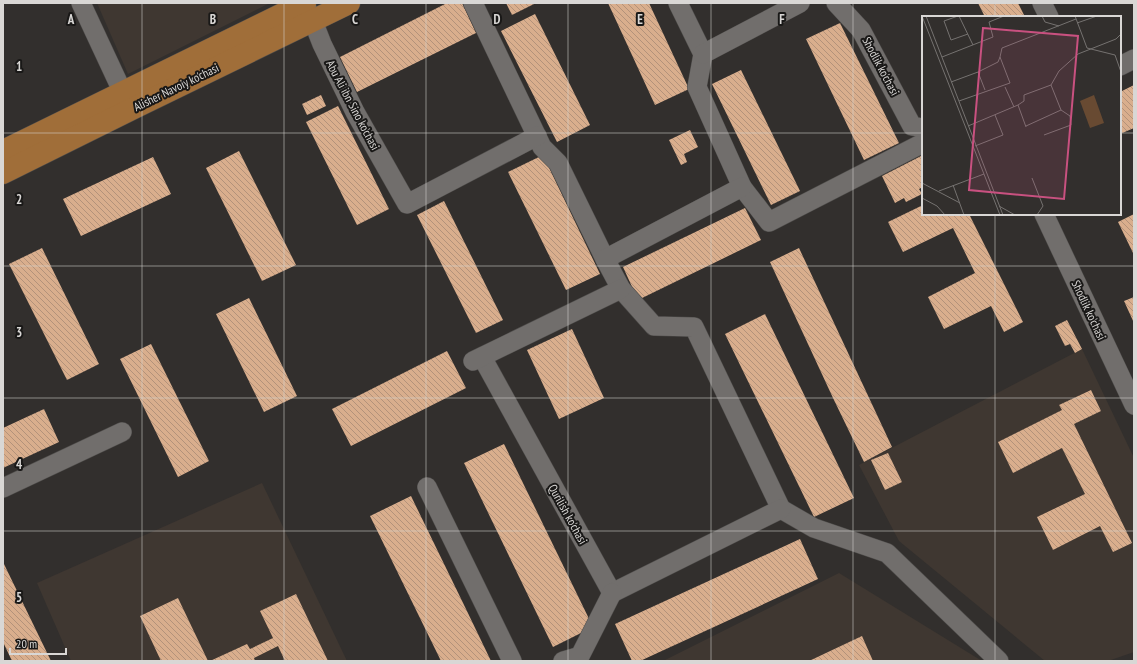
<svg xmlns="http://www.w3.org/2000/svg" width="1137" height="664" viewBox="0 0 1137 664" font-family="'PT Sans Narrow',sans-serif">
<style>
.built{fill:#3f3731}
.building{fill:url(#building-back-hatch)}
.lines{fill:none;stroke-linecap:round;stroke-linejoin:round}
.minor-casing{stroke:#4f4d4b;stroke-width:20}
.major-casing{stroke:#4f4d4b;stroke-width:23}
.minor{stroke:#716e6c;stroke-width:19}
.major{stroke:#a06e39;stroke-width:22}
.grid{fill:none;stroke:#d9d7d5;stroke-width:1;stroke-opacity:0.55}
.labels{text-anchor:middle;dominant-baseline:central;stroke-width:4;stroke-linejoin:round;paint-order:stroke}
.street-label{font-size:12px;fill:#d9d7d5;stroke:#191817}
.inset-road{fill:none;stroke:#757270;stroke-width:1}
.view{fill:#c95180;fill-opacity:0.15;stroke:#c95180;stroke-width:2}
.inset-edge{fill:none;stroke:#d9d7d5;stroke-width:2}
.grid-label{font-size:13px;text-anchor:middle;font-weight:bold;fill:#d9d7d5;stroke:#191817;stroke-width:4;stroke-linejoin:round;paint-order:stroke}
</style>
<defs>
<pattern id="building-back-hatch" width="6" height="6" patternUnits="userSpaceOnUse"><rect width="6" height="6" fill="#d9ae8d"/><path d="M-1 5l2 2M0 0l6 6M5-1l2 2" fill="none" stroke="#b3927a"/></pattern>
</defs>
<rect width="100%" height="100%" fill="#322f2d"/>
<g class="built">
<path d="M97,3H270L128,74Z"/>
<path d="M1082,349L1134,458V652L1108,661H1045L899,541L859,465Z"/>
<path d="M262,483L347,661H71L37,583Z"/>
<path d="M839,573L982,661H663Z"/>
</g>
<g class="building">
<path d="M447,3H462L476,33L357,92L340,57Z"/>
<path d="M506,3H536L512,15Z"/>
<path d="M608,3H649L689,89L655,105Z"/>
<path d="M978,3H1018L1025,17H985Z"/>
<path d="M535,14L590,125L557,142L501,31Z"/>
<path d="M840,23L899,143L864,160L806,39Z"/>
<path d="M741,70L800,191L771,205L712,84Z"/>
<path d="M1134,85V128L1120,134V92Z"/>
<path d="M321,95L326,106L307,115L302,104Z"/>
<path d="M338,106L389,209L357,225L306,122Z"/>
<path d="M690,130L698,147L684,154L687,162L681,165L669,140Z"/>
<path d="M239,151L296,265L262,281L206,168Z"/>
<path d="M543,155L600,274L566,290L508,172Z"/>
<path d="M923,155V187L919,189L922,194L906,202L904,198L895,203L882,176Z"/>
<path d="M153,157L171,194L81,236L63,199Z"/>
<path d="M444,201L503,320L476,333L417,215Z"/>
<path d="M923,205V214H969L1023,322L1004,332L991,306L944,329L928,297L975,273L953,228L903,252L888,222Z"/>
<path d="M745,208L761,240L638,300L623,267Z"/>
<path d="M1134,214V255L1118,222Z"/>
<path d="M42,248L99,364L67,380L9,264Z"/>
<path d="M799,248L892,447L864,462L833,398L770,262Z"/>
<path d="M1134,297V323L1124,301Z"/>
<path d="M249,298L297,396L264,412L216,314Z"/>
<path d="M765,314L854,498L814,517L725,334Z"/>
<path d="M1067,320L1082,349L1075,353L1070,344L1065,346L1055,326Z"/>
<path d="M572,329L604,398L559,419L527,350Z"/>
<path d="M151,344L209,461L178,477L120,359Z"/>
<path d="M447,351L466,388L351,446L332,409Z"/>
<path d="M1091,390L1101,411L1074,424L1132,543L1113,552L1100,526L1053,550L1037,517L1085,494L1062,448L1013,473L998,442L1062,410L1059,405Z"/>
<path d="M44,409L59,442L3,468V428Z"/>
<path d="M504,444L593,627L553,647L464,463Z"/>
<path d="M888,453L902,482L885,490L871,460Z"/>
<path d="M411,496L465,607L491,661H441L370,516Z"/>
<path d="M800,539L818,579L640,661H632L615,624Z"/>
<path d="M3,562L51,661H12L3,642Z"/>
<path d="M296,594L328,661H285L278,646L254,658L255,661H210L247,644L250,649L273,638L260,611Z"/>
<path d="M178,598L208,661H161L140,616Z"/>
<path d="M862,636L873,661H809Z"/>
</g>
<g class="lines">
<defs>
<g id="minor">
<path d="M81,3L123,93"/>
<path d="M473,3L542,147L558,163L605,259L621,289L654,326L694,327L781,509"/>
<path d="M678,3L703,54L697,87L742,187L769,222L923,143"/>
<path d="M836,3L861,30L912,126L923,128"/>
<path d="M1042,3L1049,17"/>
<path d="M307,9L313,21L322,44L355,112L407,204L537,136"/>
<path d="M703,54L800,3"/>
<path d="M1120,66L1134,59"/>
<path d="M1044,214L1134,405"/>
<path d="M605,259L742,187"/>
<path d="M482,357L612,593"/>
<path d="M473,361L621,289"/>
<path d="M427,487L512,661"/>
<path d="M3,488L122,432"/>
<path d="M781,509L814,528L887,553L999,661"/>
<path d="M612,593L781,509"/>
<path d="M563,661L580,656L612,593"/>
</g>
<g id="major">
<path d="M3,151L305,3"/>
<path d="M3,173L138,106L349,3"/>
</g>
</defs>
<use href="#minor" class="minor-casing"/>
<use href="#major" class="major-casing"/>
<use href="#minor" class="minor"/>
<use href="#major" class="major"/>
</g>
<path class="grid" d="M142,3V661M284,3V661M426,3V661M568,3V661M711,3V661M853,3V661M995,3V17M3,133H923M1120,133H1134M995,214V661M3,266H1134M3,398H1134M3,531H1134"/>
<g class="labels">
<g class="street-label">
<text transform="translate(881 66) rotate(62)">Shodlik ko'chasi</text>
<text transform="translate(176 87) rotate(-26)">Alisher Navoiy ko'chasi</text>
<text transform="translate(353 105) rotate(62)">Abu Ali ibn Sino ko'chasi</text>
<text transform="translate(1089 310) rotate(65)">Shodlik ko'chasi</text>
<text transform="translate(568 514) rotate(61)">Qurilish ko'chasi</text>
</g>
</g>
<g transform="translate(922 16)">
<rect width="199" height="199" fill="#322f2d"/>
<path d="M172,79L182,107L168,112L158,85Z" fill="#684a32"/>
<path class="inset-road" d="M0,0L78,199M4,0L81,199M36,0L22,5L29,24L46,18M37,0L51,29M120,0L123,6L137,10M153,0L165,32L193,39L199,56M155,7L175,0M20,41L71,21L67,6L82,0M56,56L63,74M29,66L56,56L76,46L78,41M129,69L137,55L156,38L194,23L199,18M129,69L139,94M83,71L92,91M37,85L88,67L78,41L80,32L154,3M96,89L104,111M46,110L96,89L102,85V79L129,69M104,110L139,94M122,119L149,109L148,100L139,94M53,130L81,119L73,99M110,162L121,190L115,199M0,167L38,187M31,169L42,199M17,175L62,158M0,182L15,190L23,199M77,190L93,199"/>
<path class="view" d="M61,12L156,20L142,183L47,174Z"/>
<rect width="199" height="199" class="inset-edge"/>
</g>
<g class="grid-label">
<text x="71" y="24">A</text>
<text x="213" y="24">B</text>
<text x="355" y="24">C</text>
<text x="497" y="24">D</text>
<text x="640" y="24">E</text>
<text x="782" y="24">F</text>
<text x="19" y="71">1</text>
<text x="19" y="204">2</text>
<text x="19" y="337">3</text>
<text x="19" y="469">4</text>
<text x="19" y="602">5</text>
</g>
<rect width="1137" height="664" fill="none" stroke="#d9d7d5" stroke-width="8"/>
<path d="M10 648v6h56v-6" fill="none" stroke="#d9d7d5" stroke-width="2"/>
<text x="16" y="648" font-size="12" fill="#d9d7d5" stroke="#191817" stroke-width="3" paint-order="stroke">20 m</text>
</svg>
